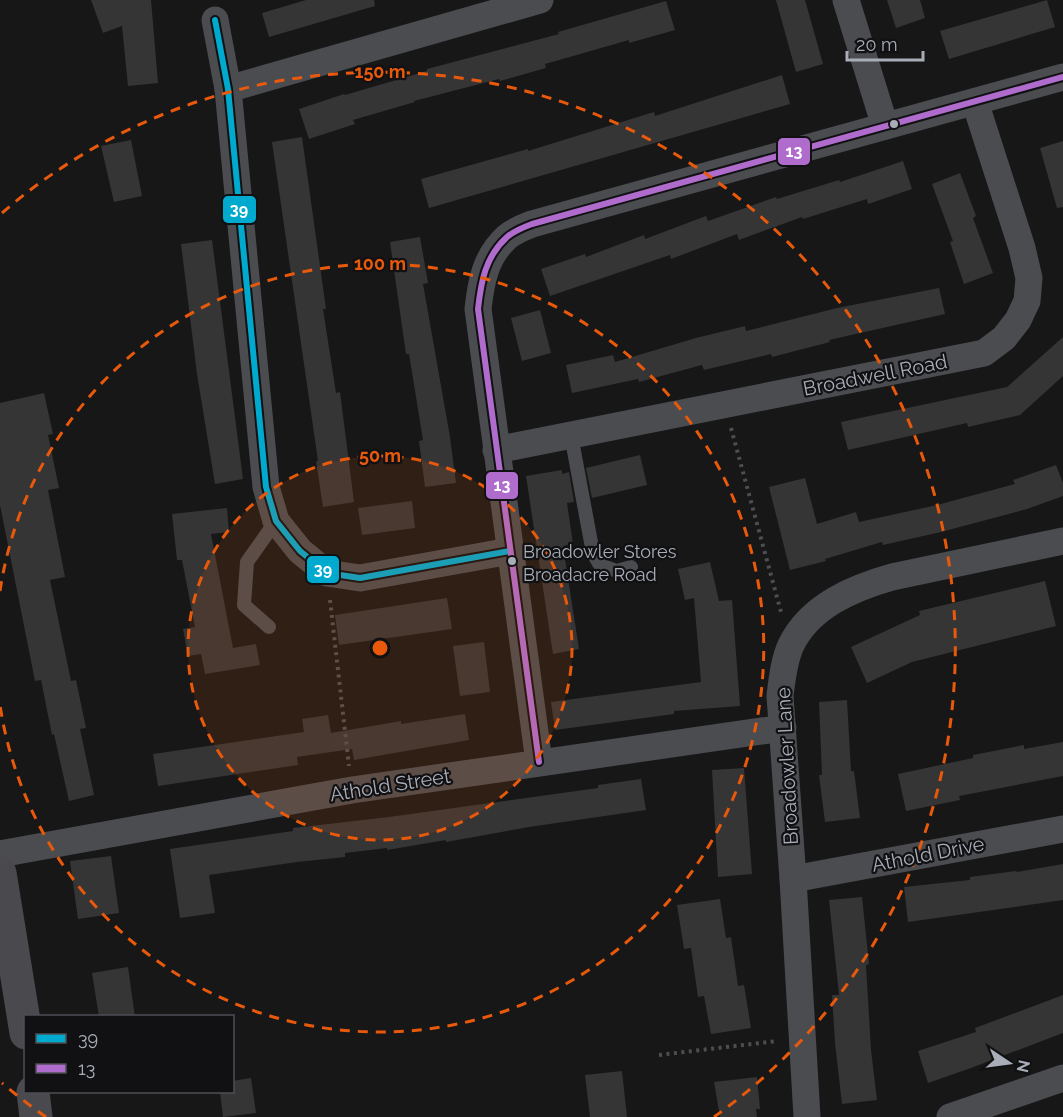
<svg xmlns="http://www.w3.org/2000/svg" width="1063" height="1117" viewBox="0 0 1063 1117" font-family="Raleway,sans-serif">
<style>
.building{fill:#353536}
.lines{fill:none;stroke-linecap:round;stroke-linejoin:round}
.path{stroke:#4d4e52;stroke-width:4;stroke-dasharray:3 4.5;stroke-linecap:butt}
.lane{stroke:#4b4c50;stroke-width:14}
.street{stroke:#4b4c50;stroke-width:27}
.secondary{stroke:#4a4a4e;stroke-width:33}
.bus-1-casing{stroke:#111113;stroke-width:10}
.bus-2-casing{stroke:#111113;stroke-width:10}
.bus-1{stroke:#00a9ce;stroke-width:6}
.bus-2{stroke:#b06ccc;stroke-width:6}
.ring{fill:none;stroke:#e8590c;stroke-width:3;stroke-dasharray:10 8}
.bus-dot{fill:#a8adb8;stroke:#111113;stroke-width:2}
.labels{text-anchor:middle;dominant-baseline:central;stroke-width:4.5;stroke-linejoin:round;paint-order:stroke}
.bus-label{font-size:18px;fill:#a8adb8;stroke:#111113;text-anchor:start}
.street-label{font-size:20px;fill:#a8adb8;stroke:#111113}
.centre{fill:#e8590c;stroke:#111113;stroke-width:3}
.ring-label{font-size:18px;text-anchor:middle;font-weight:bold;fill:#e8590c;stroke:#111113;stroke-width:4.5;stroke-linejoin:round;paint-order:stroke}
.line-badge{stroke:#111113;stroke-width:2}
.badge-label{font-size:16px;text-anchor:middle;font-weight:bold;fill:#fff}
</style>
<rect width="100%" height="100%" fill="#171717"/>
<g class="building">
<path d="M91,0H151L158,83L128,86L122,26L103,33Z"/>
<path d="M306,0H374L375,6L269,37L262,13Z"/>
<path d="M776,0H805L823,64L796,72Z"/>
<path d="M887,0H920L925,18L896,28Z"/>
<path d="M1047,0L1055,27L949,59L940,31Z"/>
<path d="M666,1L675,30L629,43V40L545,64L546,68L500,81L499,79L414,101L415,102L353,120L355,124L309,139L299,109L344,94L345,95L427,71V69L559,34L558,32Z"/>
<path d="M782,75L790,104L429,208L421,179L528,149V151L654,112L655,116Z"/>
<path d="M302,137L326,309H323L336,393L340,392L354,502L323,507L316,461H318L272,142Z"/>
<path d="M131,140L142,196L114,202L101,146Z"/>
<path d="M1063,141V207L1057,208L1040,148Z"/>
<path d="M903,161L912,189L868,204L867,199L803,219L802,217L739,240L737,234L671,259L670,255L550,296L541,269L585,254L586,257L644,235L645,239L706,216L708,221L776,197L777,199L839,180L840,182Z"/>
<path d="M960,173L976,216L973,218L993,273L964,284L950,242L953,241L932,184Z"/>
<path d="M420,237L428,283L423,284L450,437L456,483L425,487L419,441L423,440L409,354H406L390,242Z"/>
<path d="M212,240L243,479L215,484L197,374L181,244Z"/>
<path d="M939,288L945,314L829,340L830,342L772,357L771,354L704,370L702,365L639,382L638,379L572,393L566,365L613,355L615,362L696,338L745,326L746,331L837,308Z"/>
<path d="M540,310L551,353L522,361L511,318Z"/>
<path d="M1063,337V376L1020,415L968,427L967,423L848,450L841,422L1007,387Z"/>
<path d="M44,393L53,434L48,435L59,488L48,490L65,577L50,580L71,681L76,680L86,728L80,729L94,795L69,801L54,734L52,735L41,680L35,681L0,505V403Z"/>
<path d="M640,455L647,485L592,498L586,468Z"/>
<path d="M1056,465L1063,483V496L1027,509L941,532L883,545L882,542L825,559L826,561L790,570L769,487L805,478L817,524L856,512L859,522L937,505L1015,484L1013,480Z"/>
<path d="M562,470V474L569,472L574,502L567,503L573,544L563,546L579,649L553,654L526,476Z"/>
<path d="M412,501L415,528L362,535L358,508Z"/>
<path d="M227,508L229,532L211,534L233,648L256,644L260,665L205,674L201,654L188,656L183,629L195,627L182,560H177L172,514Z"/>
<path d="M710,562L719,601L732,600L740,706L674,711V714L555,730L551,702L701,682L694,598L685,600L678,569Z"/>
<path d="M1045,581L1056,626L912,662L867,683L851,647L920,615L919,611Z"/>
<path d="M447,598L452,629L339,645L335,615Z"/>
<path d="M484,642L490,692L460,696L453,646Z"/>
<path d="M847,700L851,771H854L860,818L825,822L819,775H822L819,702Z"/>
<path d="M465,714L469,740L354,760L352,749L297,757L298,765L158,786L153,754L304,732L302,719L328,715L331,733L401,721V724Z"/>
<path d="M1063,742V776L959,796L960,800L906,811L898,774L973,758V755L1024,745V749Z"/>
<path d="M744,768L752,874L718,877L712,770Z"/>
<path d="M641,779L646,810L529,827L446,842V840L387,850V848L345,853V857L297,862L209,875L215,913L180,918L170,849L293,831V828L389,817L598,788V785Z"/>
<path d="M111,856L119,913L78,919L70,861Z"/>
<path d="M1063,864V900L908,922L904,887L970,880V877L1016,871L1017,872Z"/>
<path d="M862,897L869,964L866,965L871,1050L877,1100L842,1104L835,1043L832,995H839L829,900Z"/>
<path d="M720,899L726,938L731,937L738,986L744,985L751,1028L711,1034L704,996L698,997L691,948L684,949L677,905Z"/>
<path d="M128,967L135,1017H99L92,973Z"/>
<path d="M1063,995V1033L971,1068L928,1083L918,1051L976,1032L975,1028Z"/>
<path d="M622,1071L627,1117H590L585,1075Z"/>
<path d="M757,1077L760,1109H756L757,1117H720L714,1082Z"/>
<path d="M251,1078L256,1113L223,1117L220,1092H232V1081Z"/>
</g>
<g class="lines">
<g class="path">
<path d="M731,428L781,612"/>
<path d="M330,600L349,766"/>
<path d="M659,1055L777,1041"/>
</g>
<g class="lane">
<path d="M571,435L593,553L600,565L617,571L631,567"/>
<path d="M269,627L244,605L247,562L276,521"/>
</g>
<g class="street">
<path d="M846,0L885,126"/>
<path d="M215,20L228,89L266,487L276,521L300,551L327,573L360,578L510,551"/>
<path d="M228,89L540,0"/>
<path d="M496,450L984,353L1004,338L1018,320L1027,301L1029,278L1022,248L975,102"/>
<path d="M539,762L478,309C481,282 485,257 507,237C514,231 524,227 532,224L1063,77"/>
<path d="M0,854L352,790L783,728"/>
<path d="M793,879L1063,829"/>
<path d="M807,1117L793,879L780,696C782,679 784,660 791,645C810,606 853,588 892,577L1063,541"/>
<path d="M950,1117L1063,1078"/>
</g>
<g class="secondary">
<path d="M0,873L26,1033"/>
<path d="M33,1092L36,1117"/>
</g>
<defs>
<path id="bus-1" d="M215,20L228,89L266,487L276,521L300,551L327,573L360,578L510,551"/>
<path id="bus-2" d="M539,762L478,309C481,282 485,257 507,237C514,231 524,227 532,224L1063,77"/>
</defs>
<use href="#bus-1" class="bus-1-casing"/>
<use href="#bus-2" class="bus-2-casing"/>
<use href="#bus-1" class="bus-1"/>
<use href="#bus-2" class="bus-2"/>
</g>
<circle cx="380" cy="648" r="192" fill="#e8590c" fill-opacity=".12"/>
<g class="ring">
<circle cx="380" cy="648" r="192"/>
<path d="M0 591A384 384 0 1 1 0 705"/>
<path d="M46 1117A576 576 0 0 1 2 1083M2 213A576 576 0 1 1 714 1117"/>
</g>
<g class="bus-dot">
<circle cx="894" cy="124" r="5"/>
<circle cx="512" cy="561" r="5"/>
</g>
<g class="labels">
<g class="bus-label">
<text x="523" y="551">Broadowler Stores<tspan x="523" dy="23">Broadacre Road</tspan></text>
</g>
<g class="street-label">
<text transform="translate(875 375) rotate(-11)">Broadwell Road</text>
<text transform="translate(787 766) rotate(-93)">Broadowler Lane</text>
<text transform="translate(390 785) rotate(-9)">Athold Street</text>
<text transform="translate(928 854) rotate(-11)">Athold Drive</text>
</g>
</g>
<circle cx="380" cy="648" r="9" class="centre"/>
<g class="ring-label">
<text x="380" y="78">150 m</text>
<text x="380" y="270">100 m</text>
<text x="380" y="462">50 m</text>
</g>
<g class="line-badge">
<rect x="777" y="137" width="34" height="29" rx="6" fill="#b06ccc"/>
<rect x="222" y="195" width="35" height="29" rx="6" fill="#00a9ce"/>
<rect x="485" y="471" width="34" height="29" rx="6" fill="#b06ccc"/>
<rect x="306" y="555" width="34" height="29" rx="6" fill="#00a9ce"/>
</g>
<g class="badge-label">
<text x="794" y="157">13</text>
<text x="239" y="215">39</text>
<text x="502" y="491">13</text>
<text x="323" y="575">39</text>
</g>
<rect x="24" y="1015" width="210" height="78" fill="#111113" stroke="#4d4f55" stroke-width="1.5"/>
<rect x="36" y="1034" width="30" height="9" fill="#00a9ce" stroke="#4d4f55" stroke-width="1.5"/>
<text x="78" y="1045" font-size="18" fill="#a8adb8">39</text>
<rect x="36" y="1064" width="30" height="9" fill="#b06ccc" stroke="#4d4f55" stroke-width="1.5"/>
<text x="78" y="1075" font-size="18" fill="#a8adb8">13</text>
<g transform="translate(1009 1063) rotate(103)" stroke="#111113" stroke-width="4.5" paint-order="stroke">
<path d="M0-4.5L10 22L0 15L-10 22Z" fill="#a8adb8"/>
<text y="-9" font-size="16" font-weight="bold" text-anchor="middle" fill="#a8adb8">N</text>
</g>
<path d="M847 51v9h76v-9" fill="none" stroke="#a8adb8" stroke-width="3"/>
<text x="856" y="51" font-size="18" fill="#a8adb8" stroke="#111113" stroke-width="4.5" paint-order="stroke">20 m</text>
</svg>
